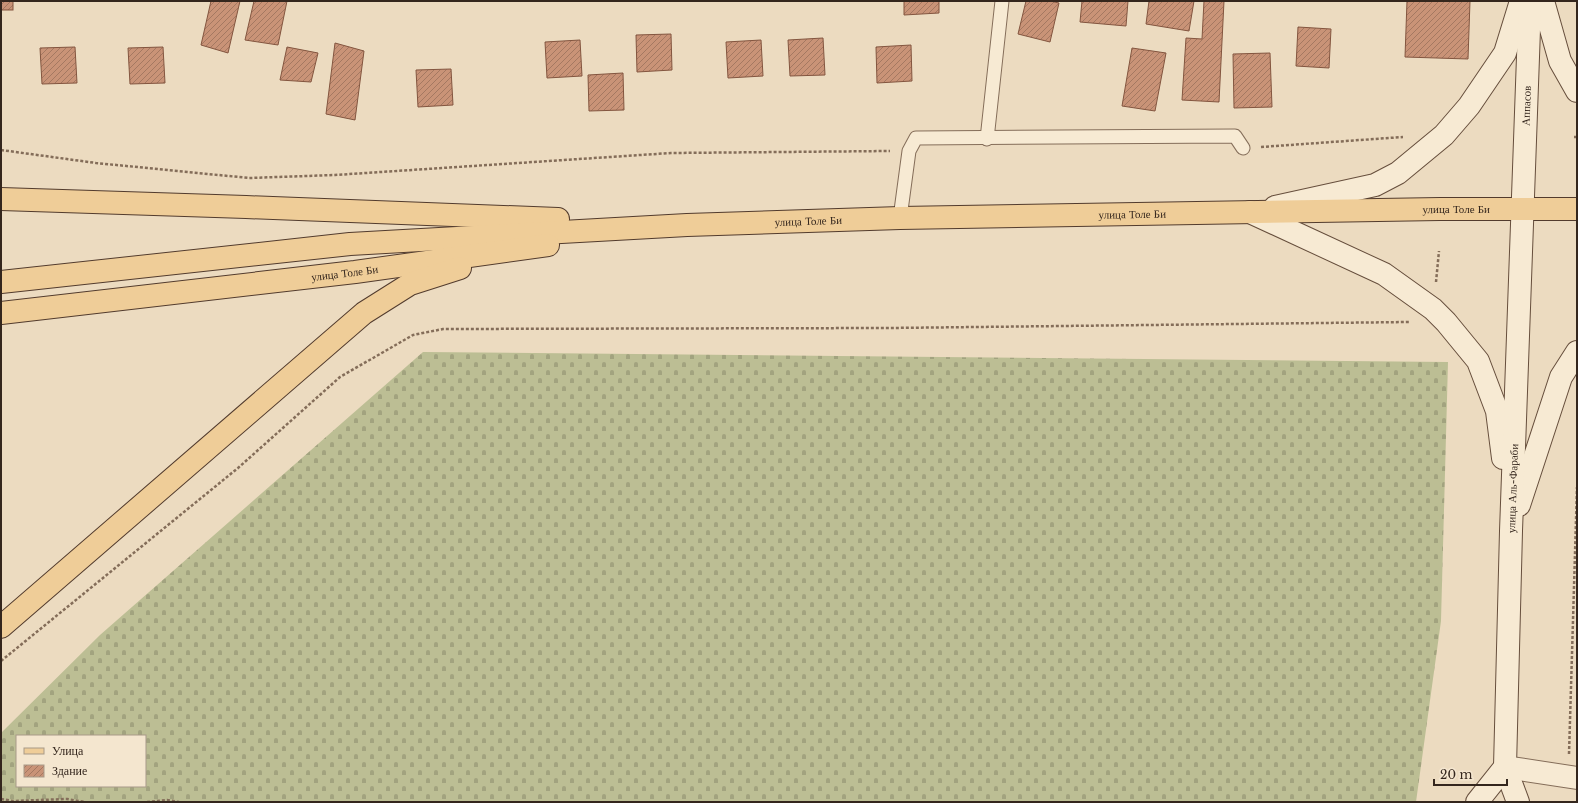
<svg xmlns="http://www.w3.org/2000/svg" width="1578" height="803" viewBox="0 0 1578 803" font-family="'Libre Baskerville',serif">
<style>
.cemetery{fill:url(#cemetery-stones);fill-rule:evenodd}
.building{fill:url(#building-hatch);stroke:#83553f}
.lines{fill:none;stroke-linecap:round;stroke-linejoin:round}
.lane-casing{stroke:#846d59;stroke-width:15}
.street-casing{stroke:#846d59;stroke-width:24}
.secondary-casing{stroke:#664e3c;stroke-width:24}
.primary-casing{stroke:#523b2d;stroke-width:24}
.path{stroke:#846d59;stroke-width:2.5;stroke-dasharray:3 2;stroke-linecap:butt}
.lane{stroke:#f7ead3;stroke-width:13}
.street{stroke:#f7ead3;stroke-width:22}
.secondary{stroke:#f7ead3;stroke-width:22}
.primary{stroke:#efcd98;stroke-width:22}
.labels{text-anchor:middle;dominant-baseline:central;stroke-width:4;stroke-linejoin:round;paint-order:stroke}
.street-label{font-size:11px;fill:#34261d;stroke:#f4e6cf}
</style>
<defs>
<pattern id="cemetery-stones" width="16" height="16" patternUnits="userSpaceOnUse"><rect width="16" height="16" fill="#bcbe94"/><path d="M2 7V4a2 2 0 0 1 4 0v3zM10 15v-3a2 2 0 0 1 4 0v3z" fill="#a2a37f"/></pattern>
<pattern id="building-hatch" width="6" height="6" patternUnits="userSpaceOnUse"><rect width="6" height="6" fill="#c99377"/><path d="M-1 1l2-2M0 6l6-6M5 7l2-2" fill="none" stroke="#a47861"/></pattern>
</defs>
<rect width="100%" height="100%" fill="#ecdbc0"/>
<path class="cemetery" d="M423,352L1448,362L1441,621L1416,802H1V733L100,635ZM17,736H145V786H17Z"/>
<g class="building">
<rect x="1" y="1" width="12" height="9"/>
<path d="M211,1H240L228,53L201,45Z"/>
<path d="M254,1H287L278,45L245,40Z"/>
<path d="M904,1H939V13L904,15Z"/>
<path d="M1026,1H1050L1059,3L1050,42L1018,34Z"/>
<path d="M1082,1H1128L1126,26L1080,22Z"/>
<path d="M1149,1H1194L1189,31L1146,24Z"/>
<path d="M1204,1H1224L1219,102L1182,100L1186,38L1202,39Z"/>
<path d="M1407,1H1470L1468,59L1405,57Z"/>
<path d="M1298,27L1331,29L1329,68L1296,66Z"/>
<path d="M671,34L672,70L637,72L636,35Z"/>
<path d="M823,38L825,75L790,76L788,40Z"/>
<path d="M580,40L582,76L547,78L545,42Z"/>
<path d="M761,40L763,76L728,78L726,42Z"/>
<path d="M335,43L364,51L355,120L326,114Z"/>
<path d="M911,45L912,81L877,83L876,47Z"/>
<path d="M75,47L77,83L42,84L40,48Z"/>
<path d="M163,47L165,83L130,84L128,48Z"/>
<path d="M287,47L318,53L311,82L280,80Z"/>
<path d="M1132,48L1166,53L1155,111L1122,106Z"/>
<path d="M1270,53L1272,107L1234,108L1233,54Z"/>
<path d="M451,69L453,105L418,107L416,70Z"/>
<path d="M623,73L624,110L589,111L588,75Z"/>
</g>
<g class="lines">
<defs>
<g id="lane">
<path d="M987,139L1002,1"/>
<path d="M900,218L909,151L916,138L1235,136L1243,148"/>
</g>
<path id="street" d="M1505,767L1577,778"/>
<g id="secondary">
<path d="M1543,1L1560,61L1577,91"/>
<path d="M1275,207L1375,185L1398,173L1444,135L1469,106L1505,53L1521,1"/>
<path d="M1250,212L1384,274L1433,309L1446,322L1478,361L1497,411L1503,458"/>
<path d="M1519,505L1561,377L1577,352"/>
<path d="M1477,802L1505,767"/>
<path id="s1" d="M1518,802L1505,767L1511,531L1530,1"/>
</g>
<g id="primary">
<path d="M1,199L246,207L558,219"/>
<path id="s2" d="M1,282L350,244L687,225L900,218L1440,209H1577"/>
<path id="s3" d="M1,313L355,272L548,245"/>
<path d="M1,627L364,313L410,284L460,268"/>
</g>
</defs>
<use href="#lane" class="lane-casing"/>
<use href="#street" class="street-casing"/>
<use href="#secondary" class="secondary-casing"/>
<use href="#primary" class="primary-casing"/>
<g class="path">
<path d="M1574,137H1577"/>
<path d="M1261,147L1403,137"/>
<path d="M1,150L96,163L249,178L335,175L671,153L890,151"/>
<path d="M1436,282L1439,251"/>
<path d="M1,661L238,468L340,377L413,335L443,329L890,328L1409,322"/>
<path d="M1569,754L1577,487"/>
<path d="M1,799L13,801L67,799L85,802"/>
<path d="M147,802L167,800L179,802"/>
</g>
<use href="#lane" class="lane"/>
<use href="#street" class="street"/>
<use href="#secondary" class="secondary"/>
<use href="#primary" class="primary"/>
</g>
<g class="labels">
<g class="street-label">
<text stroke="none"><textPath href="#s1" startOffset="699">Аппасов</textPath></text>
<text stroke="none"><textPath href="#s2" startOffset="1458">улица Толе Би</textPath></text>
<text stroke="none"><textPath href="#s2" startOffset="1134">улица Толе Би</textPath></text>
<text stroke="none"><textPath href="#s2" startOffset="810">улица Толе Би</textPath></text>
<text stroke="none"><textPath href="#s3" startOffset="346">улица Толе Би</textPath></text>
<text stroke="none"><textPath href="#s1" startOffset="316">улица Аль-Фараби</textPath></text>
</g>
</g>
<rect width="1578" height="803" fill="none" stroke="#34261d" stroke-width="4"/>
<rect x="16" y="735" width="130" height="52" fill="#f4e6cf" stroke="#a79988"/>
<rect x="24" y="748" width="20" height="6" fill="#efcd98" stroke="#a79988"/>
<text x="52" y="755" font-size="12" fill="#34261d">Улица</text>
<rect x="24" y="765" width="20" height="12" fill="url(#building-hatch)" stroke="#a79988"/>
<text x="52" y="775" font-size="12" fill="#34261d">Здание</text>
<path d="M1434 779v6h73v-6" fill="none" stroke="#34261d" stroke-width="2"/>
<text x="1440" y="779" font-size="12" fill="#34261d" stroke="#f4e6cf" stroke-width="3" paint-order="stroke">20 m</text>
</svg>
